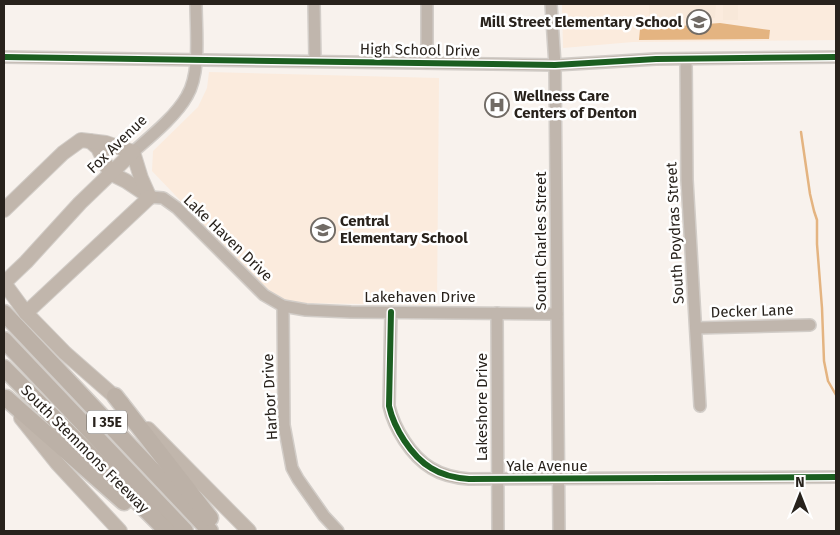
<svg xmlns="http://www.w3.org/2000/svg" width="840" height="535" viewBox="0 0 840 535" font-family="'Fira Sans',sans-serif">
<style>
.built{fill:#fbebdd}
.green{fill:#f8e8d9}
.water{fill:#e4b481}
.lines{fill:none;stroke-linecap:round;stroke-linejoin:round}
.stream{stroke:#e4b481;stroke-width:2.5}
.minor-casing{stroke:#d2cdc8;stroke-width:14}
.major-casing{stroke:#d2cdc8;stroke-width:16}
.highway-casing{stroke:#d2cdc8;stroke-width:19}
.minor{stroke:#c0b6ad;stroke-width:11}
.major{stroke:#c1b6ac;stroke-width:14}
.highway{stroke:#bcb1a7;stroke-width:16}
.cycleway-casing{stroke:#fff;stroke-width:9}
.cycleway{stroke:#1b5e20;stroke-width:6}
.labels{text-anchor:middle;dominant-baseline:central;stroke-width:5;stroke-linejoin:round;paint-order:stroke}
.shield{fill:#fff;stroke:#686460;stroke-width:1}
.shield-label{font-size:14px;font-weight:bold;fill:#28221c}
.poi-label{font-size:15px;font-weight:bold;fill:#28221c;stroke:#fff;text-anchor:start}
.street-label{font-size:15px;fill:#28221c;stroke:#fff}
</style>
<rect width="100%" height="100%" fill="#f8f2ed"/>
<g class="built">
<path d="M562,4H836V40L633,42L563,48Z"/>
<path d="M209,72L439,78L437,305L293,303L280,299L266,290L152,171L153,151L198,107L207,88Z"/>
</g>
<g class="green">
<path d="M649,4H716L715,18H649Z"/>
<rect x="723" y="4" width="15" height="16"/>
</g>
<path class="water" d="M720,23L770,30L769,39L639,40L640,29Z"/>
<g class="lines">
<path class="stream" d="M801,132L810,194L814,211L817,220V244L822,308L824,361L828,381L836,395"/>
<defs>
<g id="minor">
<path d="M314,4L315,61"/>
<path d="M551,4L555,65L559,531"/>
<path d="M4,57L555,65L656,59L836,57"/>
<path d="M686,59L687,180L700,406"/>
<path d="M427,63V4"/>
<path d="M133,152C150,137 176,116 187,96C201,73 196,31 196,4"/>
<path d="M150,197L163,198L177,208L264,295L283,306L306,310L351,312L557,314"/>
<path d="M283,306L284,425L292,468L298,479L324,516L338,531"/>
<path d="M391,312L389,406C394,428 411,456 431,468C442,475 456,478 469,479L836,477"/>
<path d="M497,313L498,531"/>
<path d="M696,328L810,325"/>
</g>
<g id="major">
<path d="M90,141L98,148L110,173L126,181L150,197"/>
<path d="M133,152L141,178L149,196"/>
<path d="M4,210L63,153L81,140L106,143L133,152"/>
<path d="M4,283L26,313L65,353L122,403"/>
<path d="M4,283L26,262L80,203L133,152"/>
<path d="M26,313L150,197"/>
<path d="M21,418L57,463L120,531"/>
<path d="M148,429L249,531"/>
</g>
<g id="highway">
<path d="M4,313L210,531"/>
<path d="M4,340L185,531"/>
<path d="M4,368L167,531"/>
<path d="M115,396L210,518"/>
<path d="M6,398L124,502"/>
</g>
</defs>
<use href="#minor" class="minor-casing"/>
<use href="#major" class="major-casing"/>
<use href="#highway" class="highway-casing"/>
<use href="#minor" class="minor"/>
<use href="#major" class="major"/>
<use href="#highway" class="highway"/>
<defs>
<g id="cycleway">
<path d="M4,57L555,65L656,59L836,57"/>
<path d="M391,312L389,406C394,428 411,456 431,468C442,475 456,478 469,479L836,477"/>
</g>
</defs>
<use href="#cycleway" class="cycleway-casing"/>
<use href="#cycleway" class="cycleway"/>
</g>
<defs>
<symbol id="school-ring" viewBox="-11 -11 22 22"><circle r="9.5" fill="#fff" stroke="#716b65" stroke-width="1.5"/><path d="M0-5L7-2L0 1L-7-2ZM-4 1L0 2.5L4 1V4Q0 6-4 4Z" fill="#716b65"/></symbol>
<symbol id="hospital-ring" viewBox="-11 -11 22 22"><circle r="9.5" fill="#fff" stroke="#716b65" stroke-width="1.5"/><path d="M-5-5h3v3.5h4V-5h3V5h-3V1.5h-4V5h-3Z" fill="#716b65"/></symbol>
</defs>
<g fill-rule="evenodd">
<use href="#school-ring" x="685" y="8" width="28" height="28"/>
<use href="#hospital-ring" x="483" y="91" width="28" height="28"/>
<use href="#school-ring" x="309" y="216" width="28" height="28"/>
</g>
<g class="labels">
<rect class="shield" x="87" y="410.5" width="40" height="23" rx="4"/>
<g class="shield-label">
<text x="107" y="422">I 35E</text>
</g>
<g class="poi-label">
<text x="682" y="22" text-anchor="end">Mill Street Elementary School</text>
<text x="514" y="96">Wellness Care<tspan x="514" dy="17">Centers of Denton</tspan></text>
<text x="340" y="221">Central<tspan x="340" dy="17">Elementary School</tspan></text>
</g>
<g class="street-label">
<text transform="translate(420 50) rotate(1)">High School Drive</text>
<text transform="translate(117 144) rotate(-44)">Fox Avenue</text>
<text transform="translate(675 233) rotate(-93)">South Poydras Street</text>
<text transform="translate(228 238) rotate(44)">Lake Haven Drive</text>
<text transform="translate(541 241) rotate(-90)">South Charles Street</text>
<text x="420" y="297">Lakehaven Drive</text>
<text transform="translate(752 311) rotate(-2)">Decker Lane</text>
<text transform="translate(270 397) rotate(-93)">Harbor Drive</text>
<text transform="translate(482 407) rotate(-90)">Lakeshore Drive</text>
<text transform="translate(85 449) rotate(45)">South Stemmons Freeway</text>
<text x="547" y="466">Yale Avenue</text>
</g>
</g>
<rect width="840" height="535" fill="none" stroke="#28221c" stroke-width="10"/>
<g transform="translate(800 495)" stroke="#ffffff" stroke-width="4" paint-order="stroke">
<path d="M0-4L9 19L0 12L-9 19Z" fill="#28221c"/>
<text y="-8" font-size="14" font-weight="bold" text-anchor="middle" fill="#28221c">N</text>
</g>
</svg>
